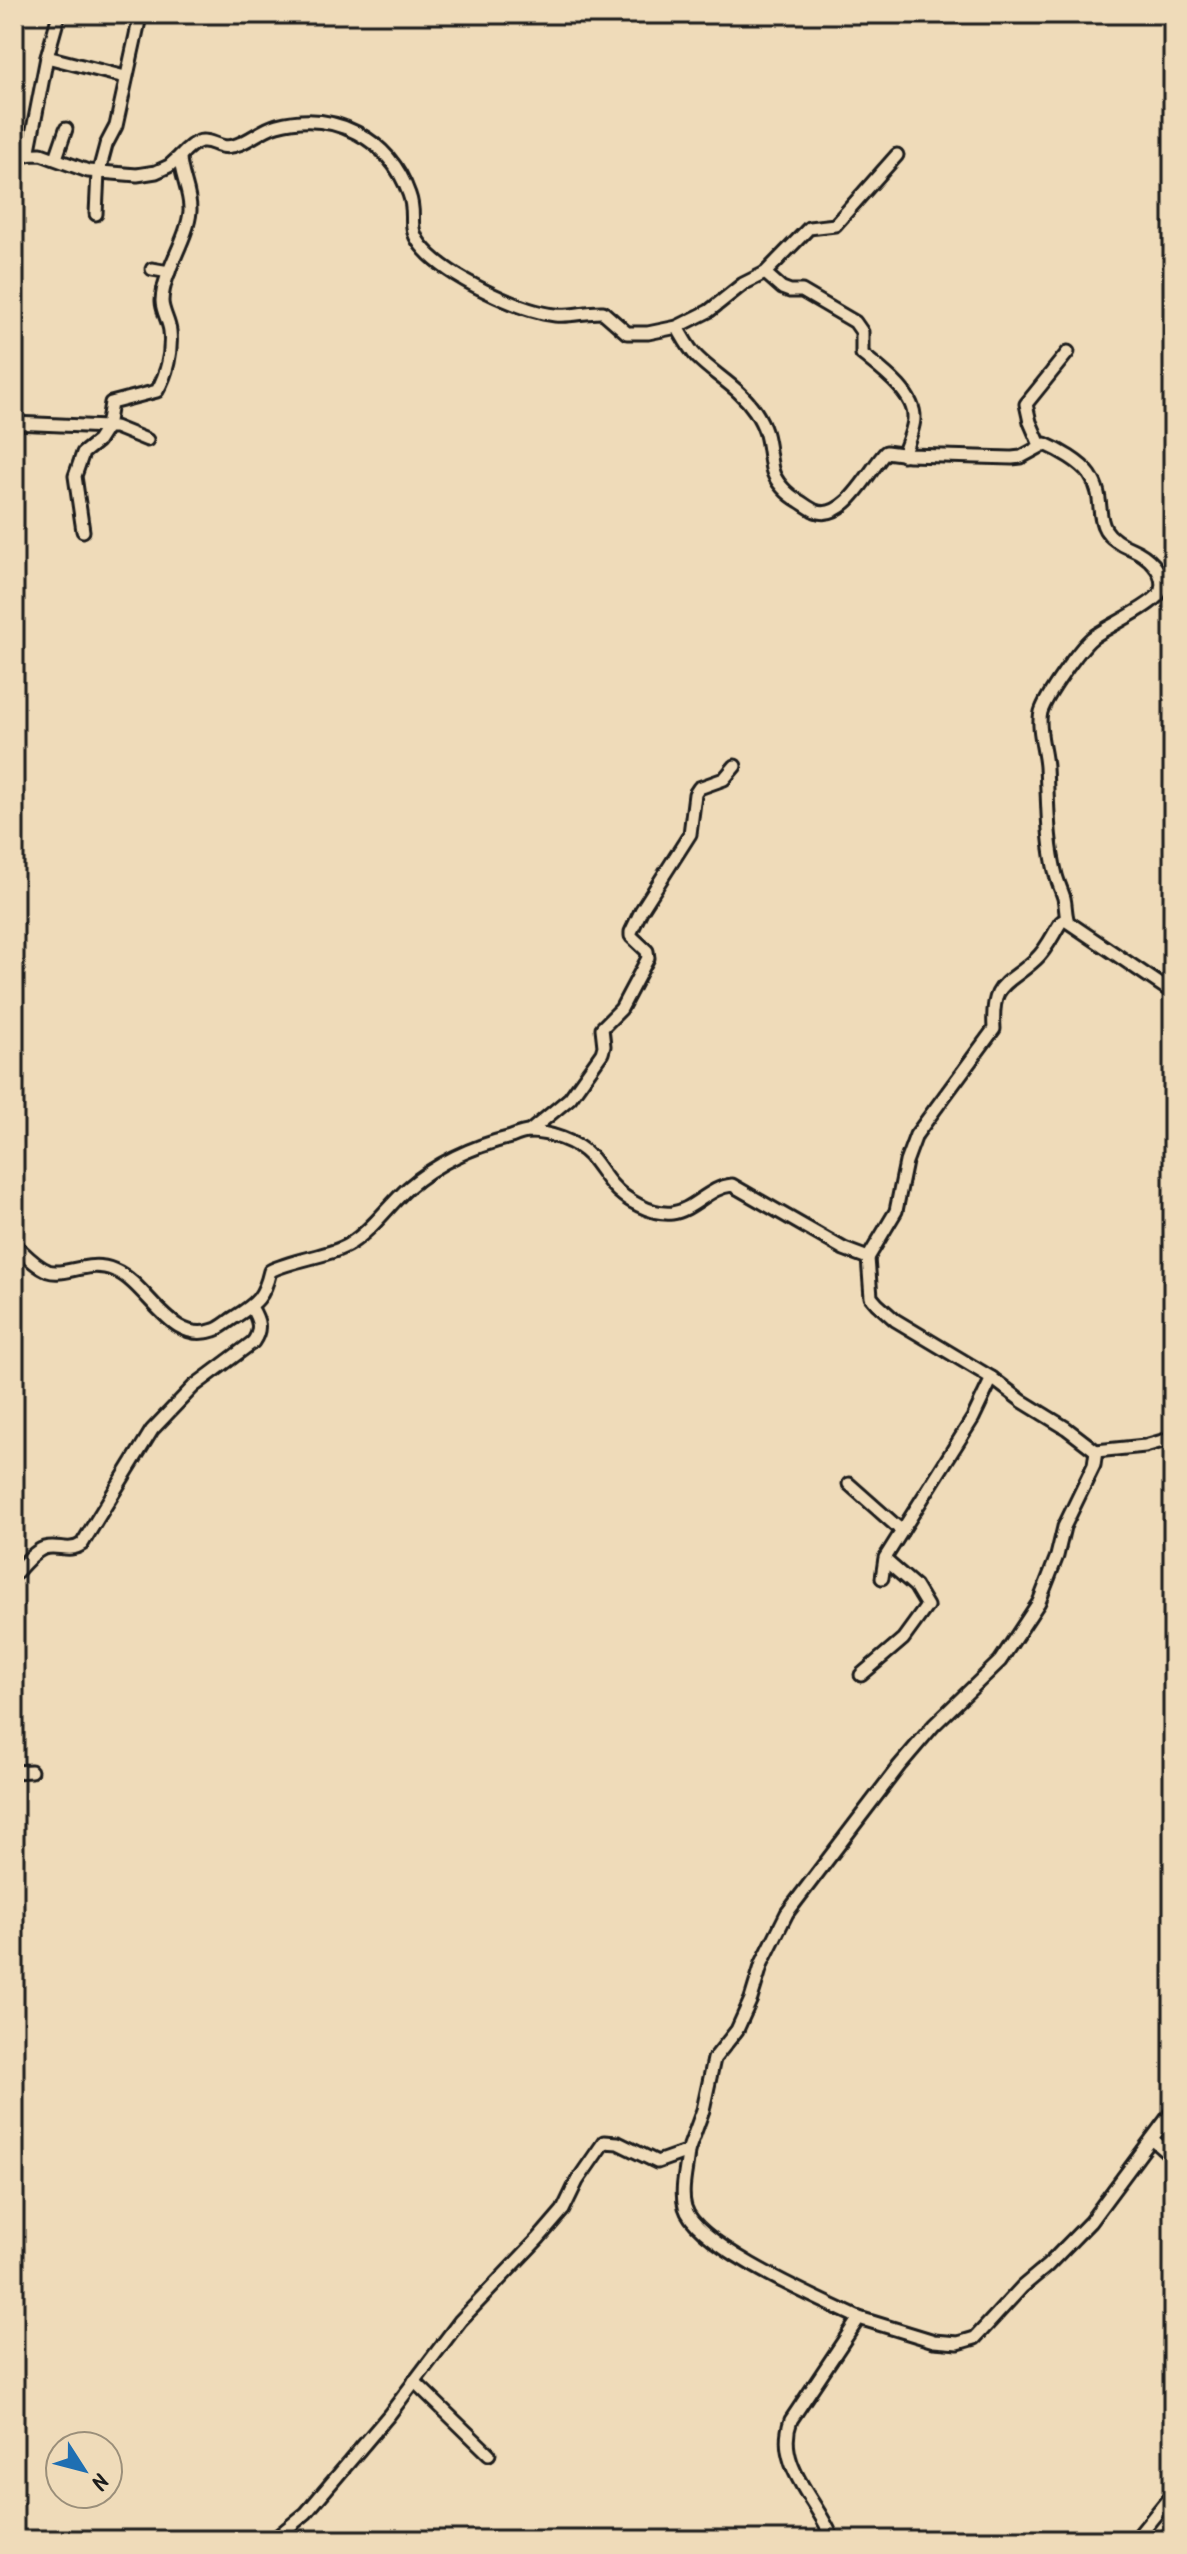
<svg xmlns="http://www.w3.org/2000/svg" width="1187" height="2554" viewBox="0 0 1187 2554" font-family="Kalam,sans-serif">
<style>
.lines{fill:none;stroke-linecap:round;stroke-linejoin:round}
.street-casing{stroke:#1c1c1c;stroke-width:17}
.street{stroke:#efdbb9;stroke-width:11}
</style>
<rect width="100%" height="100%" fill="#efdbb9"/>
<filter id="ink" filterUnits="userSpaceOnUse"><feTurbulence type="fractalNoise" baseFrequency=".0125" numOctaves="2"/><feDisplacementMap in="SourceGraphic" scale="16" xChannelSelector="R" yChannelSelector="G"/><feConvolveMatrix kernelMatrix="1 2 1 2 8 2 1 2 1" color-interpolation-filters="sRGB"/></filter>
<g filter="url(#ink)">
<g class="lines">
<defs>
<g id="street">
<path d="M47,57L125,77"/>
<path d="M14,155L41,154L88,171L137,175L156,172L169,166L180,156"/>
<path d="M28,155L47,57L59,14"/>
<path d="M56,158L66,129"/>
<path d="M99,171L106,145L116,126L139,21L135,14"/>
<path d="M96,214L98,172"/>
<path d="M152,269L169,272"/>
<path d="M765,273L782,288L790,291H802L855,322L862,332V354C879,368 915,393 914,418C914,429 907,444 903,455"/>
<path d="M677,327C683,337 688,348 697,357C716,376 740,388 755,411C770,434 767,445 772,469C775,482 788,495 799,501C804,504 809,508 815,511C845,523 870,468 886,452L909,455L1012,458L1021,457L1045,444C1059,450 1081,462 1090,475C1111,506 1084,529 1132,549C1146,555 1166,571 1161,590C1158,604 1107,626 1092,638C1079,649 1046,696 1041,712C1037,728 1045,750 1046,767C1048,803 1047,840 1056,875C1058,883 1062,891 1064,898C1066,907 1065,914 1068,922L1173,993"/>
<path d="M14,423L107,427L111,403L157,391C167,374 172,352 170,331C169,321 162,311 162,301C163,271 188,239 190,211C191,192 180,175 180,156C210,123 212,156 239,144C252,139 263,129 277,125C334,110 389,138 409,194C418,218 404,227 425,250C449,277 519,311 555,315C571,317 587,311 603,312L627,333H648L677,327L709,311L743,284L765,273L809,228L835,225L897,155"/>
<path d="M1040,445L1030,422L1026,404L1068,352"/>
<path d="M83,531L75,476L83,453L98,441L107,427H115L147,440"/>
<path d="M529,1132L570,1098L602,1053L604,1046L602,1028L621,1009L648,958L647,951L631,936V932L641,911L690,834L695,794L699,788L724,779L735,766"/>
<path d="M14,1244C24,1253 35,1266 48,1271C65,1277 88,1259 114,1270C149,1284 170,1346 214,1330C221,1328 228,1321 235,1317C257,1303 264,1297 270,1271C294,1259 332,1256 351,1243C373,1229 388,1206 408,1188C437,1163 474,1146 511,1137C516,1135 523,1132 529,1132C549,1132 576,1141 590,1156C598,1165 604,1176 612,1185C625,1200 651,1215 672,1213C694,1210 709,1187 732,1185L844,1249L868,1258L871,1297L877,1304L895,1320L992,1378L1022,1401L1066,1428L1096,1451L1145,1446L1173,1438"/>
<path d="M868,1258L896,1211L906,1162L916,1135L994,1029C991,981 1006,987 1036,959C1047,949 1053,934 1061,922L1066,919"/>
<path d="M849,1484L902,1531"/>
<path d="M14,1575C22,1566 33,1552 44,1548C58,1544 69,1553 82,1544L152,1430L194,1386L253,1342C262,1329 259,1320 251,1307"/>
<path d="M882,1578L885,1558L973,1418L992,1378"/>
<path d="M861,1675L903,1639L927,1606L915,1586L885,1560"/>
<path d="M14,1772L31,1771"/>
<path d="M1152,2139L1173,2157"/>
<path d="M688,2151C687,2168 680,2190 685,2207C696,2246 821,2300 859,2318"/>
<path d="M414,2381L489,2454"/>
<path d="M273,2540L306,2513L389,2415L460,2321L538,2239L563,2210L577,2181L604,2142L618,2143L657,2162L688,2151L703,2110L714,2059L737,2030L751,1999L762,1963L787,1913L899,1766L934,1725L1000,1661L1039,1602L1057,1556L1064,1527L1094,1465L1096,1451"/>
<path d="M833,2540C818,2500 774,2465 791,2420L859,2318L934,2341L958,2343L975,2338L1022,2287L1047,2266L1090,2222L1173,2110"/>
<path d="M1135,2540L1173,2493"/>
</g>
</defs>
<use href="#street" class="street-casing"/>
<use href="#street" class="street"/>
</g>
</g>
<rect width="1187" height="2554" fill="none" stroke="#efdbb9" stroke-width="48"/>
<rect x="24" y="24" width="1139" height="2506" fill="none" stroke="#1c1c1c" stroke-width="3" filter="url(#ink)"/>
<g transform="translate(84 2470) rotate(126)"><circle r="38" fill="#efdbb9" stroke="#9b8f7a" stroke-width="2"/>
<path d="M0-6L14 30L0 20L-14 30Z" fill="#1f6fb2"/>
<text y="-12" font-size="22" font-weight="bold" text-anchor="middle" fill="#1c1c1c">N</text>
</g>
</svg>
